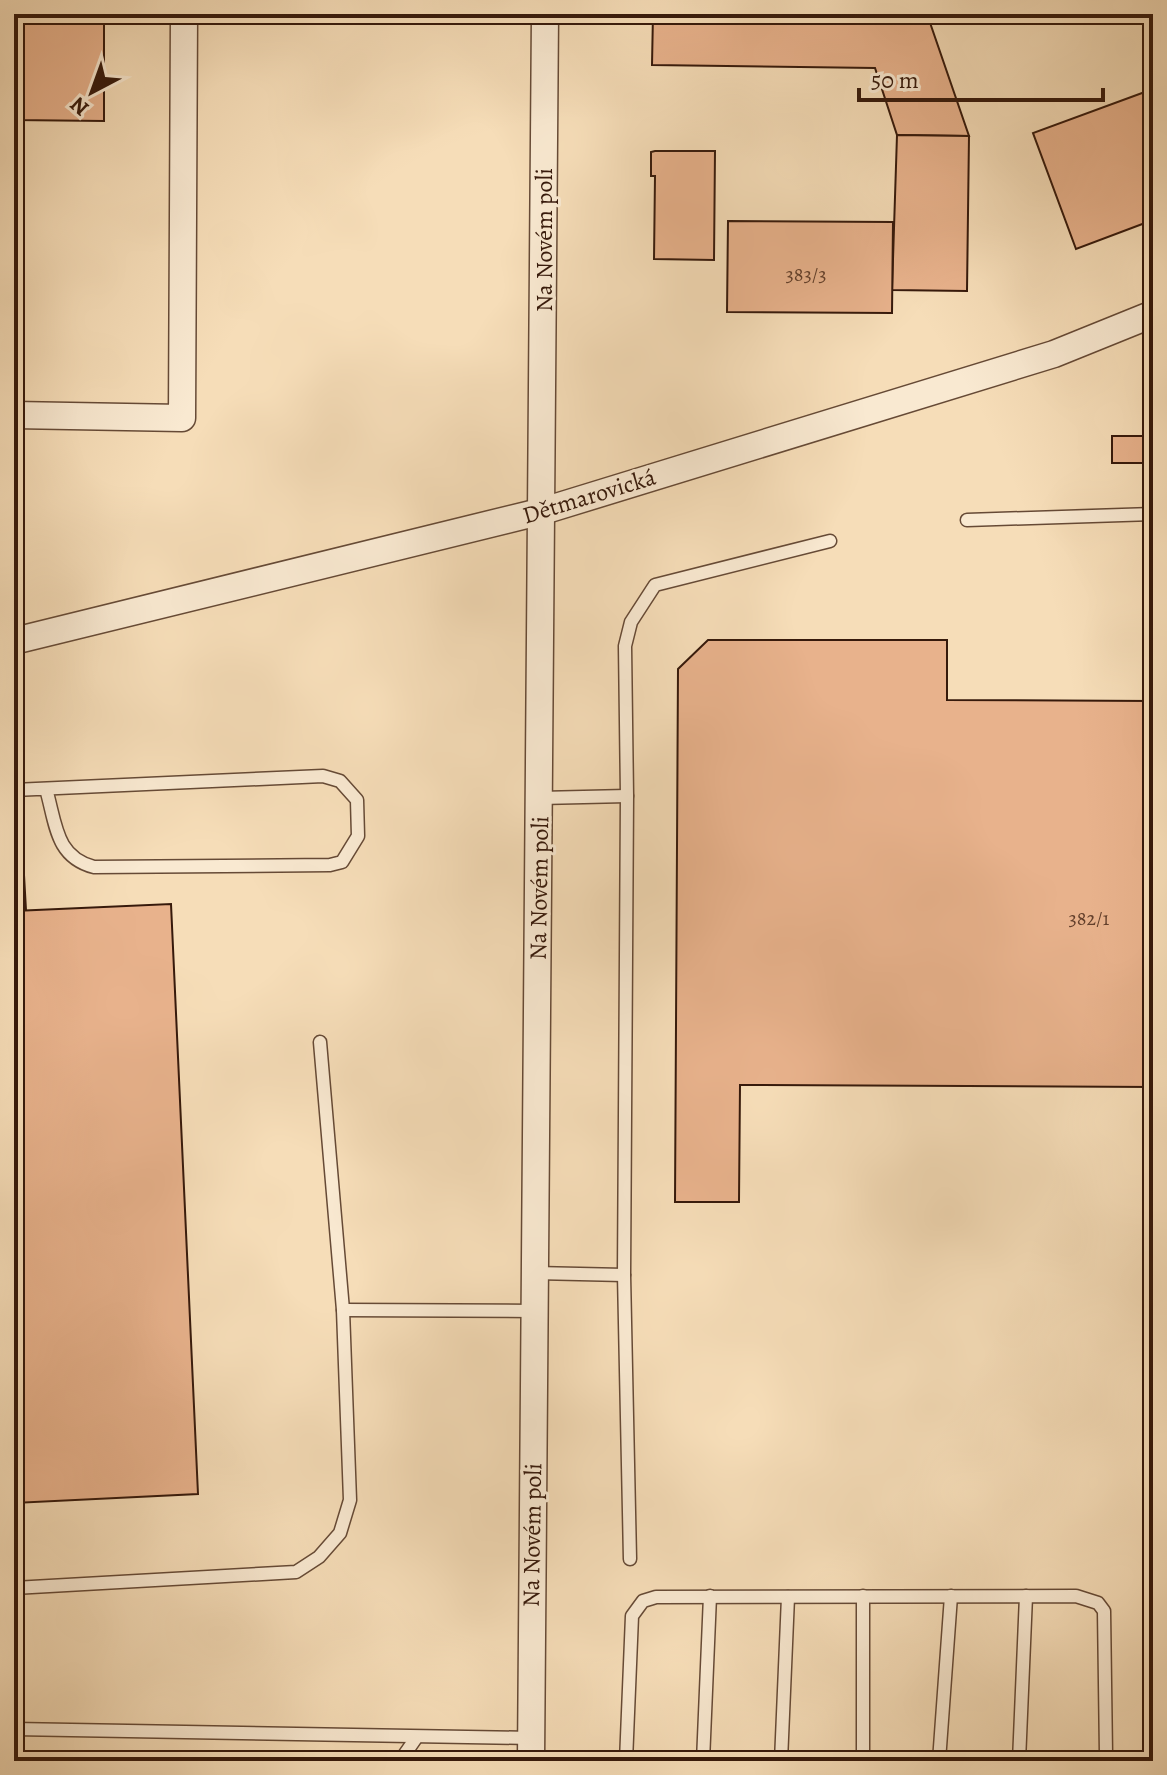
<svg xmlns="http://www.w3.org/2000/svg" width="1167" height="1775" viewBox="0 0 1167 1775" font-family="Alegreya,serif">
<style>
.building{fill:#e8b28c;stroke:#36190b;stroke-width:2}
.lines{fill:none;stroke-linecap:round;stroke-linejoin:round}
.lane-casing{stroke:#664a36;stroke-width:15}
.street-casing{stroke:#664a36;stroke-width:29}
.lane{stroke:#f9e9d1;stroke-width:12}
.street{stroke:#f9e9d1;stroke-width:26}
.labels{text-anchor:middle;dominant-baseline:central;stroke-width:6;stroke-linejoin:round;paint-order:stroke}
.number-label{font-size:20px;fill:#623f2b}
.street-label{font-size:24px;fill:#36190b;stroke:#f9e9d1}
</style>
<rect width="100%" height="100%" fill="#f6ddb8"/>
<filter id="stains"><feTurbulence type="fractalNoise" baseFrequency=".0025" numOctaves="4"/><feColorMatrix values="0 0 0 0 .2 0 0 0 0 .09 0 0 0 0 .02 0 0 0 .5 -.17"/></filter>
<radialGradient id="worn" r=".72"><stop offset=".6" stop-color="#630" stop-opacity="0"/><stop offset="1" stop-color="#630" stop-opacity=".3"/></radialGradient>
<g class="building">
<path d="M14,14H104V121L14,120Z"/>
<path d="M653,14H927L969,136L897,135L875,68L652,65Z"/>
<path d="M1153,89V220L1076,249L1033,133Z"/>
<path d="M897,135L969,136L967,291L892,290Z"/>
<path d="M655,151H715L714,260L654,259L655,176H651V152Z"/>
<path d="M728,221L893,222L892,313L727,312Z"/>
<rect x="1112" y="436" width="33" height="27"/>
<path d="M708,640H947V700L1153,701V1087L740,1085L739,1202H675L678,669Z"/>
<path d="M22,840L26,910L14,911V841Z"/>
<path d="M171,904L198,1494L14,1503V911Z"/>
</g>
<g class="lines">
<defs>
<g id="lane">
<path d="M967,520L1153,514"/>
<path d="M14,790L323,776L340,781L357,800L358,836L342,862L330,865L94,867C55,857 56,823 46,789"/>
<path d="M540,798L627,796"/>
<path d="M535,1273L624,1275"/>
<path d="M343,1310L534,1311"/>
<path d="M630,1559L624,1275L627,796L625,646L631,622L655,585L830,541"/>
<path d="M14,1588L296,1572L319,1557L340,1533L350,1500L343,1310L320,1042"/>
<path d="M863,1596V1761"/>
<path d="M14,1729L530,1738"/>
<path d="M400,1761L416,1738"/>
<path d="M626,1761L632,1616L643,1601L656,1597L1076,1596L1098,1603L1104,1611L1106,1755L1103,1761"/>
<path d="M703,1761L710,1596"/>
<path d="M781,1761L788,1597"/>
<path d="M939,1761L951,1596"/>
<path d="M1019,1761L1026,1596"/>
</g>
<g id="street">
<path d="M14,415L182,418L184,14"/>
<path d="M14,641L543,511L1054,354L1153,314"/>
<path d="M531,1761L545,14"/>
</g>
</defs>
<use href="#lane" class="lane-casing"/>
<use href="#street" class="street-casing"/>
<use href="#lane" class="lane"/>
<use href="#street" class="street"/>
</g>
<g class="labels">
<g class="number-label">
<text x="806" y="274">383/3</text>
<text x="1089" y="918">382/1</text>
</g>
<g class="street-label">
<text transform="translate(544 240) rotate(-90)">Na Novém poli</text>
<text transform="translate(589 496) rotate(-17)">Dětmarovická</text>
<text transform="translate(539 888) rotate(-89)">Na Novém poli</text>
<text transform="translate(532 1535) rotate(-89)">Na Novém poli</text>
</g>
</g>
<rect width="1167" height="1775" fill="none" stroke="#f6ddb8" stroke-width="48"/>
<rect x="16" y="16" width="1135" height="1743" fill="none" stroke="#36190b" stroke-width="4"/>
<rect x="24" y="24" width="1119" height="1727" fill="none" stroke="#36190b" stroke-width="2"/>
<g transform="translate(92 92) rotate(221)" stroke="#f9e9d1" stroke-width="6" paint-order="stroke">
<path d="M0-6L14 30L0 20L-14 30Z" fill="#36190b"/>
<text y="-12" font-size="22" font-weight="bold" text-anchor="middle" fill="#36190b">N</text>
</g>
<path d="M859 88v12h244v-12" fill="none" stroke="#36190b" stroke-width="4"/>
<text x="871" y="88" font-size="24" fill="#36190b" stroke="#f9e9d1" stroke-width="6" paint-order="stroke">50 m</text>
<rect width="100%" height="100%" filter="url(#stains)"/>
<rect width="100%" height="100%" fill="url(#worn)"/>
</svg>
